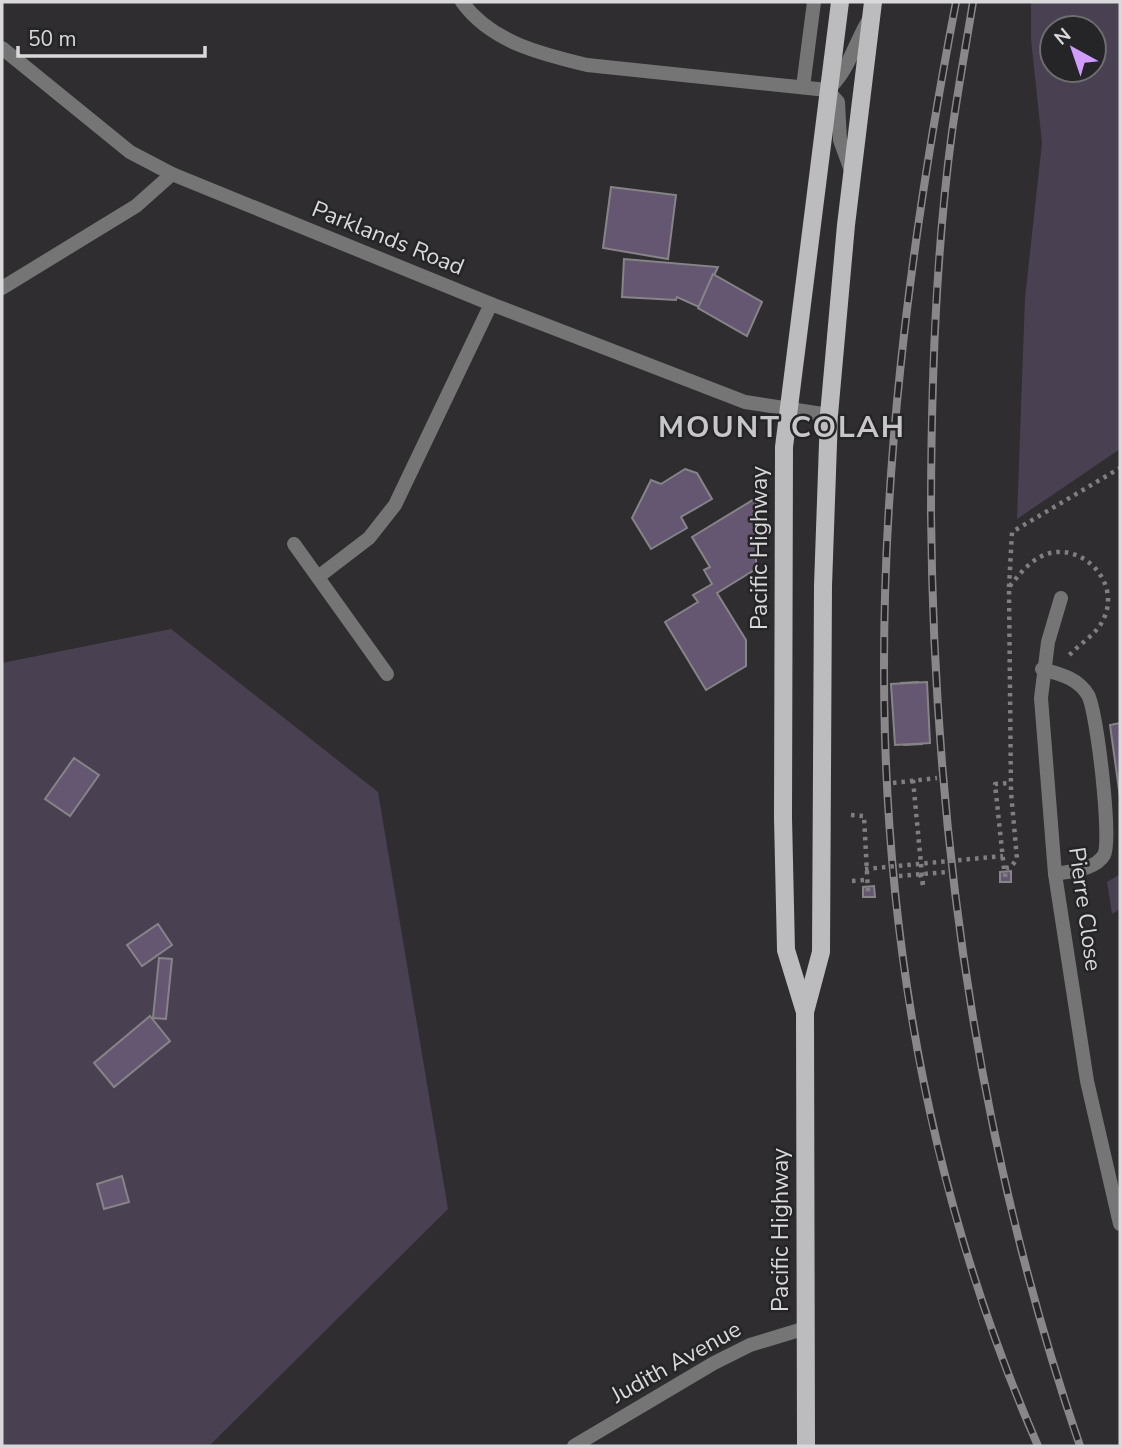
<svg xmlns="http://www.w3.org/2000/svg" width="1122" height="1448" viewBox="0 0 1122 1448" font-family="'Nunito Sans',sans-serif">
<style>
.green{fill:#494052;fill-rule:evenodd}
.building{fill:#655772;stroke:#858487;stroke-width:2}
.lines{fill:none;stroke-linecap:round;stroke-linejoin:round}
.path{stroke:#807e81;stroke-width:4.5;stroke-dasharray:3.5 5;stroke-linecap:butt}
.service{stroke:#757576;stroke-width:14}
.minor{stroke:#757576;stroke-width:14}
.primary{stroke:#bcbbbe;stroke-width:18}
.rail-casing{stroke:#89878a;stroke-width:8}
.rail{stroke:#252426;stroke-width:5;stroke-dasharray:16;stroke-linecap:butt}
.path-bridge{stroke:#807e81;stroke-width:4.5;stroke-dasharray:3.5 5;stroke-linecap:butt}
.labels{text-anchor:middle;dominant-baseline:central;stroke-width:5;stroke-linejoin:round;paint-order:stroke}
.street-label{font-size:23px;fill:#d9d8da;stroke:#252426}
.district-label{font-size:30px;font-weight:bold;letter-spacing:2px;fill:#c8c6c9;stroke:#252426}
</style>
<rect width="100%" height="100%" fill="#2f2d30"/>
<g class="green">
<path d="M1031,2H1120V449L1017,519L1025,298L1042,143L1031,39ZM1052,28H1094V70H1052Z"/>
<path d="M171,629L378,792L448,1209L209,1446H2V663Z"/>
<path d="M1120,874V909L1112,914L1107,882Z"/>
</g>
<g class="building">
<path d="M611,187L676,195L668,259L603,248Z"/>
<path d="M624,259L718,267L699,307L677,297L676,300L622,297Z"/>
<path d="M713,274L762,302L747,336L698,308Z"/>
<path d="M685,469L697,473L712,499L681,517L687,528L651,549L632,518L651,480L661,484Z"/>
<path d="M756,498V569L717,593L746,640V666L706,690L665,622L698,602L693,595L712,584L704,570L710,567L692,537Z"/>
<path d="M918,682L922,744L904,745L901,683Z"/>
<path d="M927,682L930,743L895,745L891,684Z"/>
<path d="M1120,723V797L1110,725Z"/>
<path d="M74,758L99,775L70,816L45,799Z"/>
<path d="M1011,871V882H1000V872Z"/>
<path d="M874,886L875,897H863V887Z"/>
<path d="M158,924L172,945L142,966L127,945Z"/>
<path d="M159,958L172,959L166,1019L153,1018Z"/>
<path d="M150,1016L170,1041L114,1087L94,1063Z"/>
<path d="M122,1176L129,1202L104,1209L97,1184Z"/>
</g>
<g class="lines">
<g class="path">
<path d="M1009,587L1012,532L1120,468"/>
<path d="M913,780L921,864"/>
<path d="M893,783L937,778"/>
<path d="M851,815L864,816L868,892"/>
<path d="M1004,869L995,784L1011,783"/>
<path d="M920,874L923,885"/>
<path d="M899,876L947,872"/>
<path d="M1005,877L1006,868L1011,867L1017,859L1011,792L1009,587C1020,574 1031,558 1050,553C1086,545 1120,584 1104,618C1097,635 1078,644 1067,658"/>
<path d="M852,881L865,880L866,884"/>
</g>
<g class="service">
<path d="M294,544L387,674"/>
<path d="M318,577L369,538L395,505L491,304"/>
<path d="M1042,669C1060,674 1078,678 1088,695C1097,711 1112,841 1104,855C1095,870 1071,871 1055,874"/>
</g>
<g class="minor">
<path d="M462,2C491,42 541,54 587,65L827,90L838,102L840,140L852,173"/>
<path d="M2,48L130,152L172,174L491,304L745,402L829,415"/>
<path d="M803,87L814,2"/>
<path d="M827,90C849,72 854,43 870,18"/>
<path d="M2,288L136,206L172,174"/>
<path d="M1061,598L1048,642L1041,698L1055,874L1087,1081L1120,1224"/>
<path d="M574,1446L714,1363L750,1345L806,1328"/>
</g>
<g class="primary">
<path d="M805,1012L786,950L783,818L784,447L840,2"/>
<path d="M806,1446L805,1012L821,952L823,586L829,415L846,225L873,2"/>
</g>
<defs>
<g id="rail">
<path d="M956,2C862,492 833,978 1038,1446"/>
<path d="M973,2C966,45 958,89 952,132C935,258 931,387 931,514C934,829 977,1147 1080,1446"/>
</g>
</defs>
<use href="#rail" class="rail-casing"/>
<use href="#rail" class="rail"/>
<g class="path-bridge">
<path d="M921,864L923,885"/>
<path d="M865,869L1003,856"/>
</g>
</g>
<g class="labels">
<g class="street-label">
<text transform="translate(388 238) rotate(22)">Parklands Road</text>
<text transform="translate(759 548) rotate(-90)">Pacific Highway</text>
<text transform="translate(1085 909) rotate(82)">Pierre Close</text>
<text transform="translate(780 1230) rotate(-90)">Pacific Highway</text>
<text transform="translate(676 1362) rotate(-29)">Judith Avenue</text>
</g>
<g class="district-label">
<text x="782" y="427">MOUNT COLAH</text>
</g>
</g>
<rect width="1122" height="1448" fill="none" stroke="#d9d8da" stroke-width="7"/>
<g transform="translate(1073 49) rotate(320)"><circle r="33" fill="#252426" stroke="#6d6c6e" stroke-width="2"/>
<path d="M0-5L12 26L0 18L-12 26Z" fill="#d09dfe"/>
<text y="-10" font-size="19" font-weight="bold" text-anchor="middle" fill="#d9d8da">N</text>
</g>
<path d="M18 46v10h187v-10" fill="none" stroke="#d9d8da" stroke-width="3.5"/>
<text x="28" y="46" font-size="21" fill="#d9d8da" stroke="#252426" stroke-width="5" paint-order="stroke">50 m</text>
</svg>
